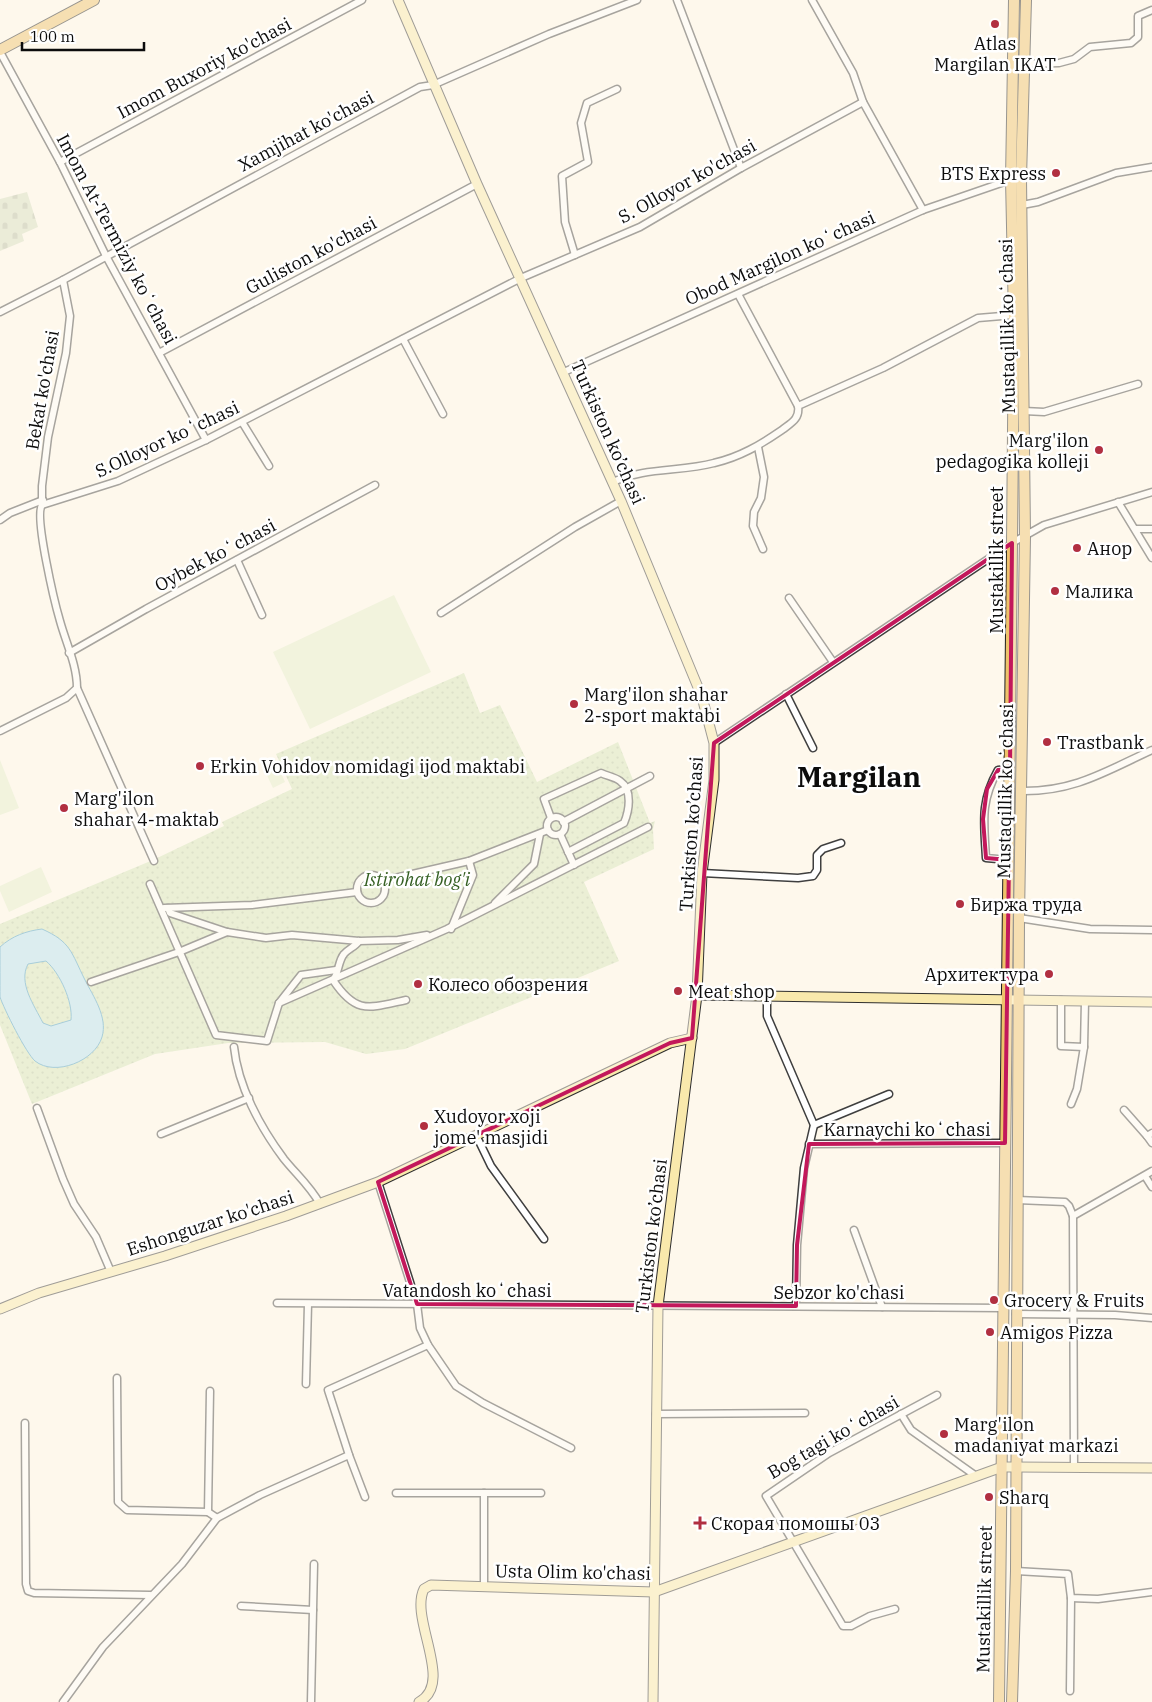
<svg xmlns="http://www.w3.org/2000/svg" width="1152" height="1702" viewBox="0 0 1152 1702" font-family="'IBM Plex Serif',serif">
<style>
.cemetery{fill:url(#cemetery-stones)}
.park{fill:url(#park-dots)}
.pitch{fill:#e4edca}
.water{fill:#b4e0f1;stroke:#419ac3;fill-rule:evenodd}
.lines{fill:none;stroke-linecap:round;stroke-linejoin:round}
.street-casing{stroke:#3f3f3f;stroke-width:9}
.secondary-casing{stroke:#2e2e2e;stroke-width:11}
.primary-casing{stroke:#1d1d1d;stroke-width:12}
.street{stroke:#fff;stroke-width:6}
.secondary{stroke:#f9e9ac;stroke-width:9}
.primary{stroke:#eec26b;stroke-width:10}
.marked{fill:none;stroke:#c2185b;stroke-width:4;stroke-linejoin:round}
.poi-dot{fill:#b12f41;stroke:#fff;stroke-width:2}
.labels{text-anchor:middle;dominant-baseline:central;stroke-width:5;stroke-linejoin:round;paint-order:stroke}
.poi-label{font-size:18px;fill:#0c0c0c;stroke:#fff;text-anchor:start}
.street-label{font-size:18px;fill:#0c0c0c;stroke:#fff}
.park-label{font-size:18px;font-style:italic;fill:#335e21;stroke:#fff}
.town-label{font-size:28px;font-weight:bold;fill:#0c0c0c;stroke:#fff}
</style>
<defs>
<pattern id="cemetery-stones" width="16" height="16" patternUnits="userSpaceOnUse" patternTransform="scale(1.25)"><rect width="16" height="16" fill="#d6ddbf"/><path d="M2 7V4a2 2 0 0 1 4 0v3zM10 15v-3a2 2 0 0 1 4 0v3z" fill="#b6bca3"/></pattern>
<pattern id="park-dots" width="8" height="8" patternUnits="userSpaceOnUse" patternTransform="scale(1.25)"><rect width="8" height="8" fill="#d4e5b8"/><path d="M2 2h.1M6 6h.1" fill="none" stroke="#b5c39d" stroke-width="1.8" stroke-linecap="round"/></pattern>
</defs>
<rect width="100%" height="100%" fill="#fef8ec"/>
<path class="cemetery" d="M27,192L38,227L22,234L24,241L0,251V199Z"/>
<path class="park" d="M464,673L480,713L500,705L537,782L618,742L650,823L655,821L653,829L654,849L584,882L619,961L405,1049L366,1054L325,1042L228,1043L155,1054L32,1104L0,1025V924L153,860L224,826L222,822L292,789L276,754Z"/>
<g class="pitch">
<path d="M394,595L431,672L310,729L273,652Z"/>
<path d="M275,759L285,782L273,788L262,765Z"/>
<path d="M0,760L19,808L0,815Z"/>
<path d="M41,867L52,892L9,912L0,891V886Z"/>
</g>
<path class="water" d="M42,929C71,942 71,952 85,980C93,996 108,1017 102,1037C95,1061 55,1077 35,1061C26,1053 4,1009 0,997C0,983 0,962 0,947C12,936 26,931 42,929ZM46,961C60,973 73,1002 71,1020L51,1026L43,1023C34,1005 18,983 28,964Z"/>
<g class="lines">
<defs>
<g id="street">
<path d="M677,0L741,168"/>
<path d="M812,0L853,73L863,102L923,210"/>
<path d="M0,52L60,162L106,256L206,440"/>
<path d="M1024,64L1059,63L1074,59L1090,47L1131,43L1138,37V16L1152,10"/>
<path d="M60,162L362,0"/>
<path d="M1022,205L1038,202L1116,173L1152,167"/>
<path d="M575,255L565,222L562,176L588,162L581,123L587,103L617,89"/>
<path d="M738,294L798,406"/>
<path d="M0,312L63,280L420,87L433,85L549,34L637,0"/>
<path d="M403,339L443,414"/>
<path d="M159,353L477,184"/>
<path d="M564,372L923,210L1013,179"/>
<path d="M1024,411L1044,412L1138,384"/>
<path d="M242,422L269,466"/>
<path d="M758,447L764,477L761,498L754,512L753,526L763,549"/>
<path d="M613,482C645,467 681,472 714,463C740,457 760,445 782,430C791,423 800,419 798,406L883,368L978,318L1014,315"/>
<path d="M1118,502L1152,558"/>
<path d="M42,505V486L48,437L66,353L70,316L63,280"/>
<path d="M0,520L10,513L43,500"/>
<path d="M1136,529H1152"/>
<path d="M237,560L262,615"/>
<path d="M789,598L833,662"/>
<path d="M441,613L575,527L621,501"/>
<path d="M69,653L146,609L375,485"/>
<path d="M77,688L154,861"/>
<path d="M786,694L813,748"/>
<path d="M0,731L66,698L77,688C77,665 66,643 60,621C55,604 34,516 42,505L118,481L206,440L521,278L640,227L741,168L863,102"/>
<path d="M714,743L1012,543L1044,525L1152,492"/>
<path d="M1021,791C1074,792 1106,771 1152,750"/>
<circle cx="556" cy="826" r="9"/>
<path d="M551,818L544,799L601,773C607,776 615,777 620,781C633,790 629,811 624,823L568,852"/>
<path d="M563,822L650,776"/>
<path d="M560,834L574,865"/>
<path d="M1009,860L986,858C984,822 980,802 998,770L1010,769"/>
<path d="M702,873L798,878L813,876L817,870V855L823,849L841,843"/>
<circle cx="371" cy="889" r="14"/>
<path d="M382,881L469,861L548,830"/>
<path d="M150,884L216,1035L267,1041L279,1003L301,975L336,970"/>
<path d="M495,903L534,864L540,834"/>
<path d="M164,908L252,905L357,892"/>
<path d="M168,908L170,913L227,932L266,938L292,935L359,941L398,940L427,935"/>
<path d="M1019,918L1090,929L1152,930"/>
<path d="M451,929L473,875L469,861"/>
<path d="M359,941C355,947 348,949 344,954C338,961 339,973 333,980C356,1015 369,1008 406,1000"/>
<path d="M91,982L179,952L227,932"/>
<path d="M767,996V1016L814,1125L804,1168L797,1245L796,1306"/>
<path d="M1061,1000V1046L1084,1047L1085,1001"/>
<path d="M279,1003L447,929L648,827"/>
<path d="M234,1047C238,1086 260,1127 284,1159C296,1174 310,1186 320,1204"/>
<path d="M1071,1104L1077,1089L1084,1047"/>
<path d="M37,1108L63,1179L74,1204L96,1237L111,1272"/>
<path d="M1124,1110L1147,1136"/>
<path d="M814,1125L889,1094"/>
<path d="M1152,1133L1147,1136L1152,1143"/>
<path d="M161,1134L249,1098"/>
<path d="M476,1135L491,1166L544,1239"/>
<path d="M809,1144L1005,1143"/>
<path d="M1145,1176L1152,1187"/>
<path d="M378,1182L417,1304L420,1328L428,1345L456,1386L483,1403L571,1448"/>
<path d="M1017,1200L1065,1202L1069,1206L1073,1216L1152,1171"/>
<path d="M1073,1216L1074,1467"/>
<path d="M854,1230L882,1307"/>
<path d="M277,1303L1004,1308"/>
<path d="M1016,1314L1115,1315L1152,1318"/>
<path d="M117,1378L118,1502L127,1510L208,1512L217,1518"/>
<path d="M306,1384L308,1304"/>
<path d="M656,1414L805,1413"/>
<path d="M901,1414L911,1430L976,1476"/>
<path d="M25,1423L26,1584L28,1591L34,1593L150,1595"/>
<path d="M349,1455L365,1497"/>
<path d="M396,1493H541"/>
<path d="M208,1512L210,1391"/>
<path d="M1016,1571L1068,1574L1071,1598L1098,1599L1152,1592"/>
<path d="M484,1586V1493"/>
<path d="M241,1606L313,1610"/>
<path d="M895,1609L870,1616L851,1626H843L766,1496L829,1453L937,1395"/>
<path d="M1070,1691L1071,1598"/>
<path d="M63,1702L103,1647L182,1564L217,1518L260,1495L349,1455L328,1390L428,1345"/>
<path d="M311,1702L314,1564"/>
</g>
<g id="secondary">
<path d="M398,0L477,184L621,501L702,697L714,743V780L702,873L697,995L658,1306L653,1702"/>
<path d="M697,995L1152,1002"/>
<path d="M0,1309L39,1293L165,1256L286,1216L378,1182L670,1043L692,1038"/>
<path d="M419,1702C455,1683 409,1619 424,1589L431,1585L654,1592L1002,1467L1152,1468"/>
</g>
<g id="primary">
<path d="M0,50L94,0"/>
<path d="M999,1702L1012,543L1014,320L1011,179L1014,0"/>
<path d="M1012,1702L1016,1571L1019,918L1025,536L1021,178L1026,0"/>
</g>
</defs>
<use href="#street" class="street-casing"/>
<use href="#secondary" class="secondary-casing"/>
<use href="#primary" class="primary-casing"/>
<use href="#street" class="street"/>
<use href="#secondary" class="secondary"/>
<use href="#primary" class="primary"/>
</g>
<path d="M0 0H1152V1702H0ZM1012,543L1010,769L998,770L987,789L983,819L986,858L1009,860L1005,1143L809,1144L797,1245L796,1306L417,1304L378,1182L670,1043L692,1038L714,743Z" fill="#fef8ec" fill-opacity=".55" fill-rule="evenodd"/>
<path class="marked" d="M1012,543L1010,769L998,770L987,789L983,819L986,858L1009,860L1005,1143L809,1144L797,1245L796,1306L417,1304L378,1182L670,1043L692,1038L714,743Z"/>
<g class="poi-dot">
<circle cx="995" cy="24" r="5"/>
<circle cx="1056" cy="173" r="5"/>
<circle cx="1099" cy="450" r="5"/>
<circle cx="1077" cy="548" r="5"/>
<circle cx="1055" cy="591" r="5"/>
<circle cx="574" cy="704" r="5"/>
<circle cx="1047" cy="742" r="5"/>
<circle cx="200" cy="766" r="5"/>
<circle cx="64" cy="808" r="5"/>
<circle cx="960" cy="904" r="5"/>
<circle cx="1049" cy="974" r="5"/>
<circle cx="418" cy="984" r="5"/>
<circle cx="678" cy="991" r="5"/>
<circle cx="424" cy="1126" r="5"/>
<circle cx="994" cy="1300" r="5"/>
<circle cx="990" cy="1332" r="5"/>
<circle cx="944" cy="1434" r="5"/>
<circle cx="989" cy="1497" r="5"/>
<path d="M697.5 1515.5h5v5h5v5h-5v5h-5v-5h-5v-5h5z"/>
</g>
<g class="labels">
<g class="poi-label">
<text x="995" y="43" text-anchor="middle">Atlas<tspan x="995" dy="21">Margilan IKAT</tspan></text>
<text x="1046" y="173" text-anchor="end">BTS Express</text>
<text x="1089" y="440" text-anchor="end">Marg'ilon<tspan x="1089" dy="21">pedagogika kolleji</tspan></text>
<text x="1087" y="548">Анор</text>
<text x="1065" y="591">Малика</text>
<text x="584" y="694">Marg'ilon shahar<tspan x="584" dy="21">2-sport maktabi</tspan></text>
<text x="1057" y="742">Trastbank</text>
<text x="210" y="766">Erkin Vohidov nomidagi ijod maktabi</text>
<text x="74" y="798">Marg'ilon<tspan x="74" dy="21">shahar 4-maktab</tspan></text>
<text x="970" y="904">Биржа труда</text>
<text x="1039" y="974" text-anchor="end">Архитектура</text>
<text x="428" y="984">Колесо обозрения</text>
<text x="688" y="991">Meat shop</text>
<text x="434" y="1116">Xudoyor xoji<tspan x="434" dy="21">jome' masjidi</tspan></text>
<text x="1004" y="1300">Grocery &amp; Fruits</text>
<text x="1000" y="1332">Amigos Pizza</text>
<text x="954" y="1424">Marg'ilon<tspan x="954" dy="21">madaniyat markazi</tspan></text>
<text x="999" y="1497">Sharq</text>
<text x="711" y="1523">Скорая помошы 03</text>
</g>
<g class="street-label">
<text transform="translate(204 68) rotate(-28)">Imom Buxoriy ko'chasi</text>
<text transform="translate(306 131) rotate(-28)">Xamjihat ko'chasi</text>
<text transform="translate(687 181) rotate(-29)">S. Olloyor ko'chasi</text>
<text transform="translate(117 239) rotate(62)">Imom At-Termiziy koʻchasi</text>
<text transform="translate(311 255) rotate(-28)">Guliston ko'chasi</text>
<text transform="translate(780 258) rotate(-24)">Obod Margilon koʻchasi</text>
<text transform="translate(1007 326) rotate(-91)">Mustaqillik koʻchasi</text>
<text transform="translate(42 390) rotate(-80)">Bekat ko'chasi</text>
<text transform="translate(608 432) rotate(66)">Turkiston ko’chasi</text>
<text transform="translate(167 439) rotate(-25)">S.Olloyor koʻchasi</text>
<text transform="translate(215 555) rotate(-28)">Oybek koʻchasi</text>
<text transform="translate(996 560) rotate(-90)">Mustakillik street</text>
<text transform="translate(1005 791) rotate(-89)">Mustaqillik koʻchasi</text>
<text transform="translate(691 834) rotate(-86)">Turkiston ko’chasi</text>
<text x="907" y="1129">Karnaychi koʻchasi</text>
<text transform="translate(210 1223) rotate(-18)">Eshonguzar ko'chasi</text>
<text transform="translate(651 1236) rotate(-83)">Turkiston ko’chasi</text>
<text x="467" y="1290">Vatandosh koʻchasi</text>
<text x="839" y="1292">Sebzor ko'chasi</text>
<text transform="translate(833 1437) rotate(-30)">Bog tagi koʻchasi</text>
<text transform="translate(573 1572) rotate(1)">Usta Olim ko'chasi</text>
<text transform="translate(984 1599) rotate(-89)">Mustakillik street</text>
</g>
<g class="park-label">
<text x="417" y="879">Istirohat bog'i</text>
</g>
<g class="town-label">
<text x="859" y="776">Margilan</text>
</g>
</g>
<path d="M22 42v8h122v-8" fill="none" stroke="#0c0c0c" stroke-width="2.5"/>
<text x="30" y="42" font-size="15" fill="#0c0c0c" stroke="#ffffff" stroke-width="4" paint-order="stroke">100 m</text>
</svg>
